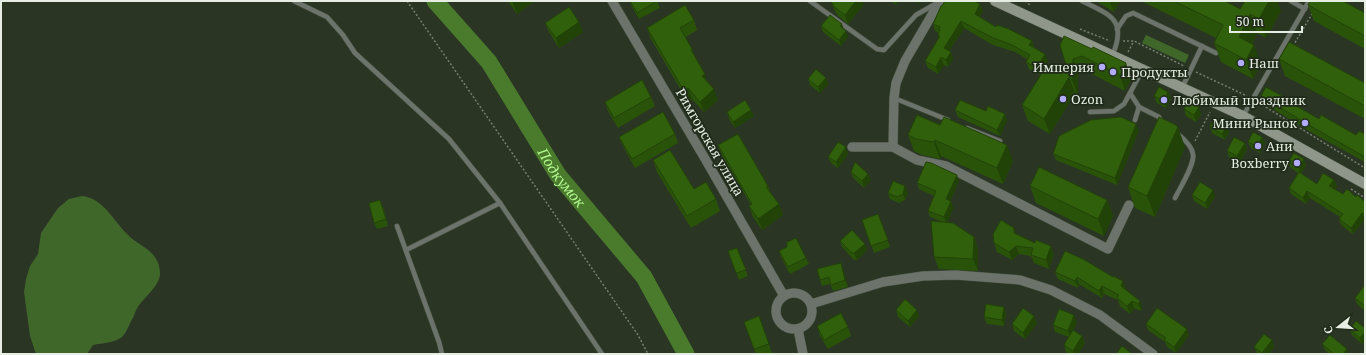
<svg xmlns="http://www.w3.org/2000/svg" width="1366" height="355" viewBox="0 0 1366 355" font-family="'Noto Serif',serif">
<style>
.green{fill:#40672a}
.lines{fill:none;stroke-linecap:round;stroke-linejoin:round}
.river{stroke:#4a7b2c;stroke-width:17}
.service-casing{stroke:#485343;stroke-width:5.5}
.minor-casing{stroke:#485343;stroke-width:10}
.secondary-casing{stroke:#485343;stroke-width:11}
.path{stroke:#757f70;stroke-width:1.5;stroke-dasharray:2 2;stroke-linecap:butt}
.service{stroke:#6c736a;stroke-width:4.5}
.minor{stroke:#6c736a;stroke-width:9}
.secondary{stroke:#8e9789;stroke-width:10}
.wall{fill:#2a530a}
.shaded-wall{fill:#224308}
.building{fill:#31600c;stroke:#224308}
.poi-dot{fill:#b1adfa;stroke:#202b1a;stroke-width:1.5}
.labels{text-anchor:middle;dominant-baseline:central;stroke-width:3.5;stroke-linejoin:round;paint-order:stroke}
.poi-label{font-size:13px;fill:#e6eee3;stroke:#202b1a;text-anchor:start}
.street-label{font-size:13px;fill:#e6eee3;stroke:#202b1a}
.water-label{font-size:14px;font-style:italic;fill:#b2f78e;stroke:#202b1a}
</style>
<rect width="100%" height="100%" fill="#2a3524"/>
<g class="green">
<path d="M1146,35L1189,55L1185,63L1142,43Z"/>
<path d="M82,196C103,198 113,220 127,234C139,247 158,249 160,272C161,284 146,296 139,305C137,308 135,312 134,316C130,322 127,332 122,337C114,343 102,343 93,345L87,354H36L30,336L24,292L26,279L30,266L38,254L41,233L58,208L69,199Z"/>
</g>
<g class="lines">
<path class="river" id="s1" d="M435,1L489,62L558,175L644,277L686,354"/>
<defs>
<g id="service">
<path d="M294,1L327,17L343,35L355,53L449,139L500,203L602,354"/>
<path d="M810,1L877,49L884,50L916,15L937,3"/>
<path d="M1082,1C1110,15 1127,19 1113,54"/>
<path d="M1291,1L1305,9"/>
<path d="M1117,29L1126,16L1133,13L1216,53"/>
<path d="M1182,88L1202,46"/>
<path d="M1130,93L1139,107L1135,120"/>
<path d="M894,98L948,120"/>
<path d="M1139,107L1159,117L1161,122"/>
<path d="M1090,112L1114,111L1124,104L1143,69"/>
<path d="M1243,116L1309,1"/>
<path d="M967,128L1000,141"/>
<path d="M1175,198C1180,188 1195,164 1193,154C1192,146 1184,139 1178,134"/>
<path d="M397,226L439,342L442,354"/>
<path d="M406,250L500,203"/>
</g>
<g id="minor">
<path d="M612,1L704,157L784,296"/>
<path d="M852,147H893L917,160L946,166L1108,249L1129,205"/>
<path d="M893,147L894,98L896,83L905,61L940,1"/>
<circle cx="794" cy="311" r="18"/>
<path d="M811,304L883,282L923,276L956,275L1020,280L1051,290L1100,315L1153,354"/>
<path d="M798,329L803,354"/>
</g>
<path id="secondary" d="M995,1L1243,116L1365,184"/>
</defs>
<use href="#service" class="service-casing"/>
<use href="#minor" class="minor-casing"/>
<use href="#secondary" class="secondary-casing"/>
<g class="path">
<path d="M407,1L638,335L648,354"/>
<path d="M1025,1L1030,5"/>
<path d="M1080,29L1110,41"/>
<path d="M1123,41H1134L1184,66"/>
<path d="M1293,46L1312,14"/>
<path d="M1128,52L1134,41"/>
<path d="M1196,72L1247,96"/>
<path d="M1259,103L1365,168"/>
<path d="M1195,141L1210,112"/>
<path d="M1351,189L1365,198"/>
</g>
<use href="#service" class="service"/>
<use href="#minor" class="minor"/>
<use href="#secondary" class="secondary"/>
</g>
<g class="wall">
<path d="M508,1H535L517,14Z"/>
<path d="M630,1H657L660,8L639,19L632,7Z"/>
<path d="M891,1H898L896,5Z"/>
<path d="M1096,1H1120L1114,12Z"/>
<path d="M1141,1H1225L1240,9L1281,11L1266,38L1257,33L1252,44L1261,64L1253,79L1221,62L1214,43L1216,38Z"/>
<path d="M831,2L864,4L848,24L837,15Z"/>
<path d="M1308,5L1365,13V49L1314,21Z"/>
<path d="M983,11L979,17L996,27L1032,41L1034,47L1045,54L1048,61L1040,75L1029,69L1026,62L1027,59L1015,52L993,45L964,28L949,51L953,59L948,67L944,65L938,74L928,68L925,61L939,38L938,36L939,33L935,31L933,24Z"/>
<path d="M694,20L697,30L686,37L692,49L696,59L707,82L718,100L704,112L692,99L688,102L651,39L647,28Z"/>
<path d="M579,22L583,32L559,48L549,32L545,23Z"/>
<path d="M821,26L844,29L848,37L841,46L823,32Z"/>
<path d="M1060,45L1092,49L1131,79L1125,91L1088,72L1078,74V96L1075,93L1050,134L1028,121L1022,105L1066,65Z"/>
<path d="M1279,59L1365,83V119L1285,76Z"/>
<path d="M826,78L828,84L820,93L810,85L808,79Z"/>
<path d="M1168,92L1171,98L1166,108L1157,103L1154,96Z"/>
<path d="M1261,96L1283,98L1319,119L1356,135L1365,134V162L1316,135L1263,103Z"/>
<path d="M651,97L655,106L618,128L608,111L605,102Z"/>
<path d="M1184,109L1201,114L1196,122L1186,116Z"/>
<path d="M955,110L986,111L1007,120L1000,136L958,117Z"/>
<path d="M727,112L754,116L735,128L729,119Z"/>
<path d="M917,115L1013,161L1003,184L941,156L940,159L922,155L914,151L908,135Z"/>
<path d="M1210,127L1229,132L1225,140L1212,133Z"/>
<path d="M1139,130L1117,185L1056,160L1053,154Z"/>
<path d="M675,134L678,143L635,168L623,146L619,137Z"/>
<path d="M1262,137L1265,143L1260,153L1251,148L1248,142Z"/>
<path d="M1245,143L1247,149L1240,163L1229,157L1227,151Z"/>
<path d="M718,145L768,186L771,194L779,204L783,215L762,230L753,217L749,206L751,205L722,156Z"/>
<path d="M1185,147L1155,217L1135,208L1128,187Z"/>
<path d="M848,154L838,168L831,163L828,157Z"/>
<path d="M653,160L694,189L716,199L720,211L691,228L657,172Z"/>
<path d="M1288,162L1306,165L1301,174L1317,184L1334,180L1337,186L1334,189L1343,194L1356,197L1365,202V220V219L1353,234L1341,225L1339,219L1340,217L1310,198L1306,204L1291,194L1289,188L1298,173L1291,168Z"/>
<path d="M851,172L871,180L864,188L853,178Z"/>
<path d="M959,181L950,201H951L953,208L947,223L974,237L978,249V271L939,269L934,257L943,222L930,217L928,211L934,196L919,189L917,183Z"/>
<path d="M1030,186L1107,200L1113,216L1104,236L1036,203Z"/>
<path d="M888,193H908L905,200L899,203L890,199Z"/>
<path d="M1192,195L1215,197L1207,209L1194,201Z"/>
<path d="M383,206L388,226L377,229L374,223Z"/>
<path d="M878,214L890,247L874,253L862,220Z"/>
<path d="M1017,234L1035,243L1051,246L1054,254L1049,269L1034,263L1031,256L1019,254L1012,260L997,252L994,243Z"/>
<path d="M840,241L865,244L867,250L857,260H854L842,247Z"/>
<path d="M737,248L748,276L739,280L728,251Z"/>
<path d="M779,251L806,258L809,264L790,274L781,257Z"/>
<path d="M841,263L848,287L833,291L830,284L822,286L820,280Z"/>
<path d="M1055,272L1126,289V290L1140,301L1142,309L1141,311L1134,308L1130,314L1120,306L1118,300L1104,294L1102,298L1079,284L1078,288L1058,279Z"/>
<path d="M1365,286V311L1357,304L1355,298Z"/>
<path d="M1004,307L1006,313L1004,326L987,324L984,317Z"/>
<path d="M896,310L919,316L910,327L898,317Z"/>
<path d="M759,316L772,353L769,354H756L744,322Z"/>
<path d="M1034,316L1037,323L1025,339L1014,331L1012,324Z"/>
<path d="M1077,322L1073,331L1082,336L1085,343L1078,354H1070L1066,352L1064,345L1069,337L1055,332L1053,325Z"/>
<path d="M1146,324L1189,335L1176,353L1167,347L1165,342L1148,330Z"/>
<path d="M817,326L848,327L851,336L828,349L820,336Z"/>
<path d="M1365,328V341L1362,344L1352,335L1350,329Z"/>
<path d="M1272,340L1274,347L1268,354H1258L1257,353L1254,347Z"/>
<path d="M1322,344L1349,354H1329L1325,350Z"/>
</g>
<g class="shaded-wall">
<path d="M512,1H535L517,14Z"/>
<path d="M856,1H862L864,4L848,24L845,15Z"/>
<path d="M895,1H898L896,5Z"/>
<path d="M917,1H920L918,5Z"/>
<path d="M1111,1H1120L1114,12L1110,2Z"/>
<path d="M1269,1H1277L1281,11L1266,38L1259,19Z"/>
<path d="M980,4L983,11L977,22L975,14Z"/>
<path d="M1250,14L1257,33L1246,57L1239,37Z"/>
<path d="M961,21L964,28L946,55L944,48Z"/>
<path d="M579,22L583,32L559,48L556,38Z"/>
<path d="M842,24L844,30L840,26Z"/>
<path d="M846,31L848,37L841,46L839,40Z"/>
<path d="M1032,41L1034,49L1029,45Z"/>
<path d="M1254,45L1261,64L1253,79L1246,60Z"/>
<path d="M951,52L953,59L948,67L946,60Z"/>
<path d="M1045,54L1048,61L1040,75L1037,68Z"/>
<path d="M941,57L944,65L938,74L936,67Z"/>
<path d="M1073,59L1078,74V96L1072,80Z"/>
<path d="M1126,63L1131,79L1125,91L1120,75Z"/>
<path d="M705,74L708,85L702,76Z"/>
<path d="M1069,77L1075,93L1050,134L1044,119Z"/>
<path d="M826,78L828,84L820,93L818,87Z"/>
<path d="M688,88L692,99L688,102L684,91Z"/>
<path d="M714,89L718,100L704,112L700,102Z"/>
<path d="M1168,92L1171,98L1166,108L1164,101Z"/>
<path d="M1199,107L1201,114L1196,122L1194,115Z"/>
<path d="M751,110L754,116L735,128L733,122Z"/>
<path d="M1005,114L1007,120L1000,136L997,130Z"/>
<path d="M1136,124L1139,130L1117,185L1115,178Z"/>
<path d="M1227,125L1229,132L1225,140L1222,134Z"/>
<path d="M1178,127L1185,147L1155,217L1147,196Z"/>
<path d="M1262,137L1265,143L1260,153L1258,147Z"/>
<path d="M935,140L941,156L940,159L934,142Z"/>
<path d="M1245,143L1247,149L1240,163L1237,156Z"/>
<path d="M1007,145L1013,161L1003,184L997,168Z"/>
<path d="M846,147L848,154L838,168L836,162Z"/>
<path d="M1304,159L1306,165L1301,174L1299,168Z"/>
<path d="M868,174L871,180L864,188L862,181Z"/>
<path d="M957,175L959,181L948,206L946,199Z"/>
<path d="M1334,180L1337,186L1331,192L1329,186Z"/>
<path d="M905,186L908,193L905,200L903,194Z"/>
<path d="M1213,190L1215,197L1207,209L1205,203Z"/>
<path d="M1307,191L1310,198L1306,204L1303,198Z"/>
<path d="M1107,200L1113,216L1104,236L1098,219Z"/>
<path d="M951,201L953,208L947,224L944,217Z"/>
<path d="M779,204L783,215L762,230L758,219Z"/>
<path d="M1362,213L1365,219L1353,234L1351,228Z"/>
<path d="M1014,228L1017,236L1014,233Z"/>
<path d="M974,237L978,249V271L973,259Z"/>
<path d="M865,244L867,250L857,260L854,253Z"/>
<path d="M1016,246L1019,254L1012,260L1009,252Z"/>
<path d="M1051,246L1054,254L1049,269L1046,260Z"/>
<path d="M841,263L843,269L848,287L845,280Z"/>
<path d="M1077,277L1079,284L1078,288L1075,281Z"/>
<path d="M1123,281L1126,289L1124,294L1121,286Z"/>
<path d="M1102,286L1104,294L1102,298L1099,291Z"/>
<path d="M1132,301L1134,308L1130,314L1127,306Z"/>
<path d="M1140,301L1142,309L1141,311L1138,304Z"/>
<path d="M1004,307L1006,313L1004,326L1002,320Z"/>
<path d="M917,310L919,316L910,327L908,321Z"/>
<path d="M1074,315L1077,322L1070,338L1068,331Z"/>
<path d="M1034,316L1037,323L1025,339L1023,333Z"/>
<path d="M1187,329L1189,335L1176,353L1174,347Z"/>
<path d="M1365,332V341L1362,344L1360,338Z"/>
<path d="M1082,336L1085,343L1078,354H1074L1073,351Z"/>
<path d="M1272,340L1274,347L1268,354H1262V353Z"/>
<path d="M1347,349L1349,354H1343Z"/>
</g>
<g class="building">
<path d="M630,1H657L637,13Z"/>
<path d="M832,1H856L845,15L833,6L834,5L831,2Z"/>
<path d="M945,1H974L980,4L975,14L996,27L997,25L1009,29L1032,41L1029,45L1045,54L1037,68L1026,62L1030,55L1012,45L991,37L961,21L944,48L951,52L946,60L941,57L936,67L925,61L940,36H938L940,27L933,24L941,6H942Z"/>
<path d="M1174,1H1225L1240,9L1245,1H1269L1259,19L1250,14L1239,37L1254,45L1246,60L1214,43L1223,25Z"/>
<path d="M1310,1H1343L1365,13V36L1308,5Z"/>
<path d="M685,5L694,20L680,28L692,49L691,50L705,74L702,76L714,89L700,102L688,88L684,91L647,28Z"/>
<path d="M569,7L579,22L556,38L545,23Z"/>
<path d="M830,15L842,24L840,26L846,31L839,40L821,26Z"/>
<path d="M1064,36L1092,49L1093,47L1126,63L1120,75L1082,56L1073,59L1072,80L1069,77L1044,119L1022,105L1047,65H1066L1060,45Z"/>
<path d="M1289,42L1365,83V106L1279,59Z"/>
<path d="M816,69L826,78L818,87L808,79Z"/>
<path d="M642,80L651,97L614,118L605,102Z"/>
<path d="M1159,87L1168,92L1164,101L1154,96Z"/>
<path d="M1266,87L1282,96L1281,97L1319,119L1321,115L1356,135L1359,131L1365,134V157L1314,128L1261,96Z"/>
<path d="M745,100L751,110L733,122L727,112Z"/>
<path d="M960,100L986,111L988,106L1005,114L997,130L955,110Z"/>
<path d="M1188,101L1199,107L1194,115L1184,109Z"/>
<path d="M663,112L675,134L632,159L619,137Z"/>
<path d="M917,115L940,125L944,117L1007,145L997,168L935,140L934,142L916,139L908,135Z"/>
<path d="M1121,117L1136,124L1115,178L1053,154L1059,136L1091,120Z"/>
<path d="M1159,117L1176,125L1178,127L1147,196L1128,187Z"/>
<path d="M1214,119L1227,125L1222,134L1210,127Z"/>
<path d="M1253,132L1262,137L1258,147L1248,142Z"/>
<path d="M738,134L768,186L766,187L779,204L758,219L749,206L752,204L718,145Z"/>
<path d="M1234,137L1245,143L1237,156L1227,151Z"/>
<path d="M838,142L846,147L836,162L828,157Z"/>
<path d="M670,150L694,189L706,182L716,199L687,216L653,160Z"/>
<path d="M1294,153L1304,159L1299,168L1288,162Z"/>
<path d="M855,162L868,174L862,181L851,172Z"/>
<path d="M926,162L931,163L957,175L946,199L951,201L944,217L928,211L936,191L917,183Z"/>
<path d="M1039,167L1107,200L1098,219L1030,186Z"/>
<path d="M1299,172L1317,184L1323,173L1334,180L1329,186L1343,194L1347,189L1356,197L1357,195L1365,202V215L1362,213L1351,228L1339,219L1343,214L1307,191L1303,198L1289,188Z"/>
<path d="M893,181L905,186L903,194L897,197L888,193Z"/>
<path d="M1200,182L1213,190L1205,203L1192,195Z"/>
<path d="M380,200L386,219L374,223L369,203Z"/>
<path d="M878,214L888,240L871,246L862,220Z"/>
<path d="M1001,220L1014,228V233L1035,243L1036,240L1051,246L1046,260L1031,255L1033,248L1016,246L1009,252L994,243L993,234Z"/>
<path d="M931,221L953,223L974,237L973,259L934,257Z"/>
<path d="M852,230L865,244L854,253H852L840,241Z"/>
<path d="M796,238L806,258L788,267L779,251L787,247V242Z"/>
<path d="M737,248L746,270L736,273L728,251Z"/>
<path d="M1065,251L1083,259L1113,277V276L1123,281L1121,286L1140,301L1138,304L1132,301L1127,306L1117,298L1119,295L1102,286L1099,291L1077,277L1075,281L1055,272Z"/>
<path d="M841,263L845,280L831,285L829,277L820,280L817,269Z"/>
<path d="M1364,286H1365V306L1355,298Z"/>
<path d="M905,299L917,310L908,321L896,310Z"/>
<path d="M986,304L1004,307L1002,320L984,317Z"/>
<path d="M1023,308L1034,316L1023,333L1012,324Z"/>
<path d="M1157,308L1187,329L1174,347L1164,340L1166,338L1146,324Z"/>
<path d="M1059,309L1074,315L1068,331L1053,325Z"/>
<path d="M841,313L848,327L824,340L817,326Z"/>
<path d="M759,316L769,344L754,349L744,322Z"/>
<path d="M1356,321L1365,328V332L1360,338L1350,329Z"/>
<path d="M1073,330L1082,336L1073,351L1064,345Z"/>
<path d="M1264,334L1272,340L1262,353L1254,347Z"/>
<path d="M1330,335L1347,349L1343,354H1334L1322,344Z"/>
<path d="M1122,346L1131,353L1130,354H1116Z"/>
</g>
<g class="poi-dot">
<circle cx="1241" cy="63" r="4"/>
<circle cx="1102" cy="67" r="4"/>
<circle cx="1113" cy="72" r="4"/>
<circle cx="1063" cy="99" r="4"/>
<circle cx="1164" cy="100" r="4"/>
<circle cx="1305" cy="123" r="4"/>
<circle cx="1258" cy="146" r="4"/>
<circle cx="1297" cy="163" r="4"/>
</g>
<g class="labels">
<g class="poi-label">
<text x="1249" y="63">Наш</text>
<text x="1094" y="67" text-anchor="end">Империя</text>
<text x="1121" y="72">Продукты</text>
<text x="1071" y="99">Ozon</text>
<text x="1172" y="100">Любимый праздник</text>
<text x="1297" y="123" text-anchor="end">Мини Рынок</text>
<text x="1266" y="146">Ани</text>
<text x="1289" y="163" text-anchor="end">Boxberry</text>
</g>
<g class="street-label">
<text transform="translate(710 142) rotate(60)">Римгорская улица</text>
</g>
<g class="water-label">
<text stroke="none"><textPath href="#s1" startOffset="218">Подкумок</textPath></text>
</g>
</g>
<rect width="1366" height="355" fill="none" stroke="#e6eee3" stroke-width="4"/>
<g transform="translate(1338 327) rotate(253)" stroke="#202b1a" stroke-width="3" paint-order="stroke">
<path d="M0-3L7 15L0 10L-7 15Z" fill="#e6eee3"/>
<text y="-6" font-size="11" font-weight="bold" text-anchor="middle" fill="#e6eee3">С</text>
</g>
<path d="M1230 26v6h72v-6" fill="none" stroke="#e6eee3" stroke-width="2"/>
<text x="1236" y="26" font-size="12" fill="#e6eee3" stroke="#202b1a" stroke-width="3" paint-order="stroke">50 m</text>
</svg>
